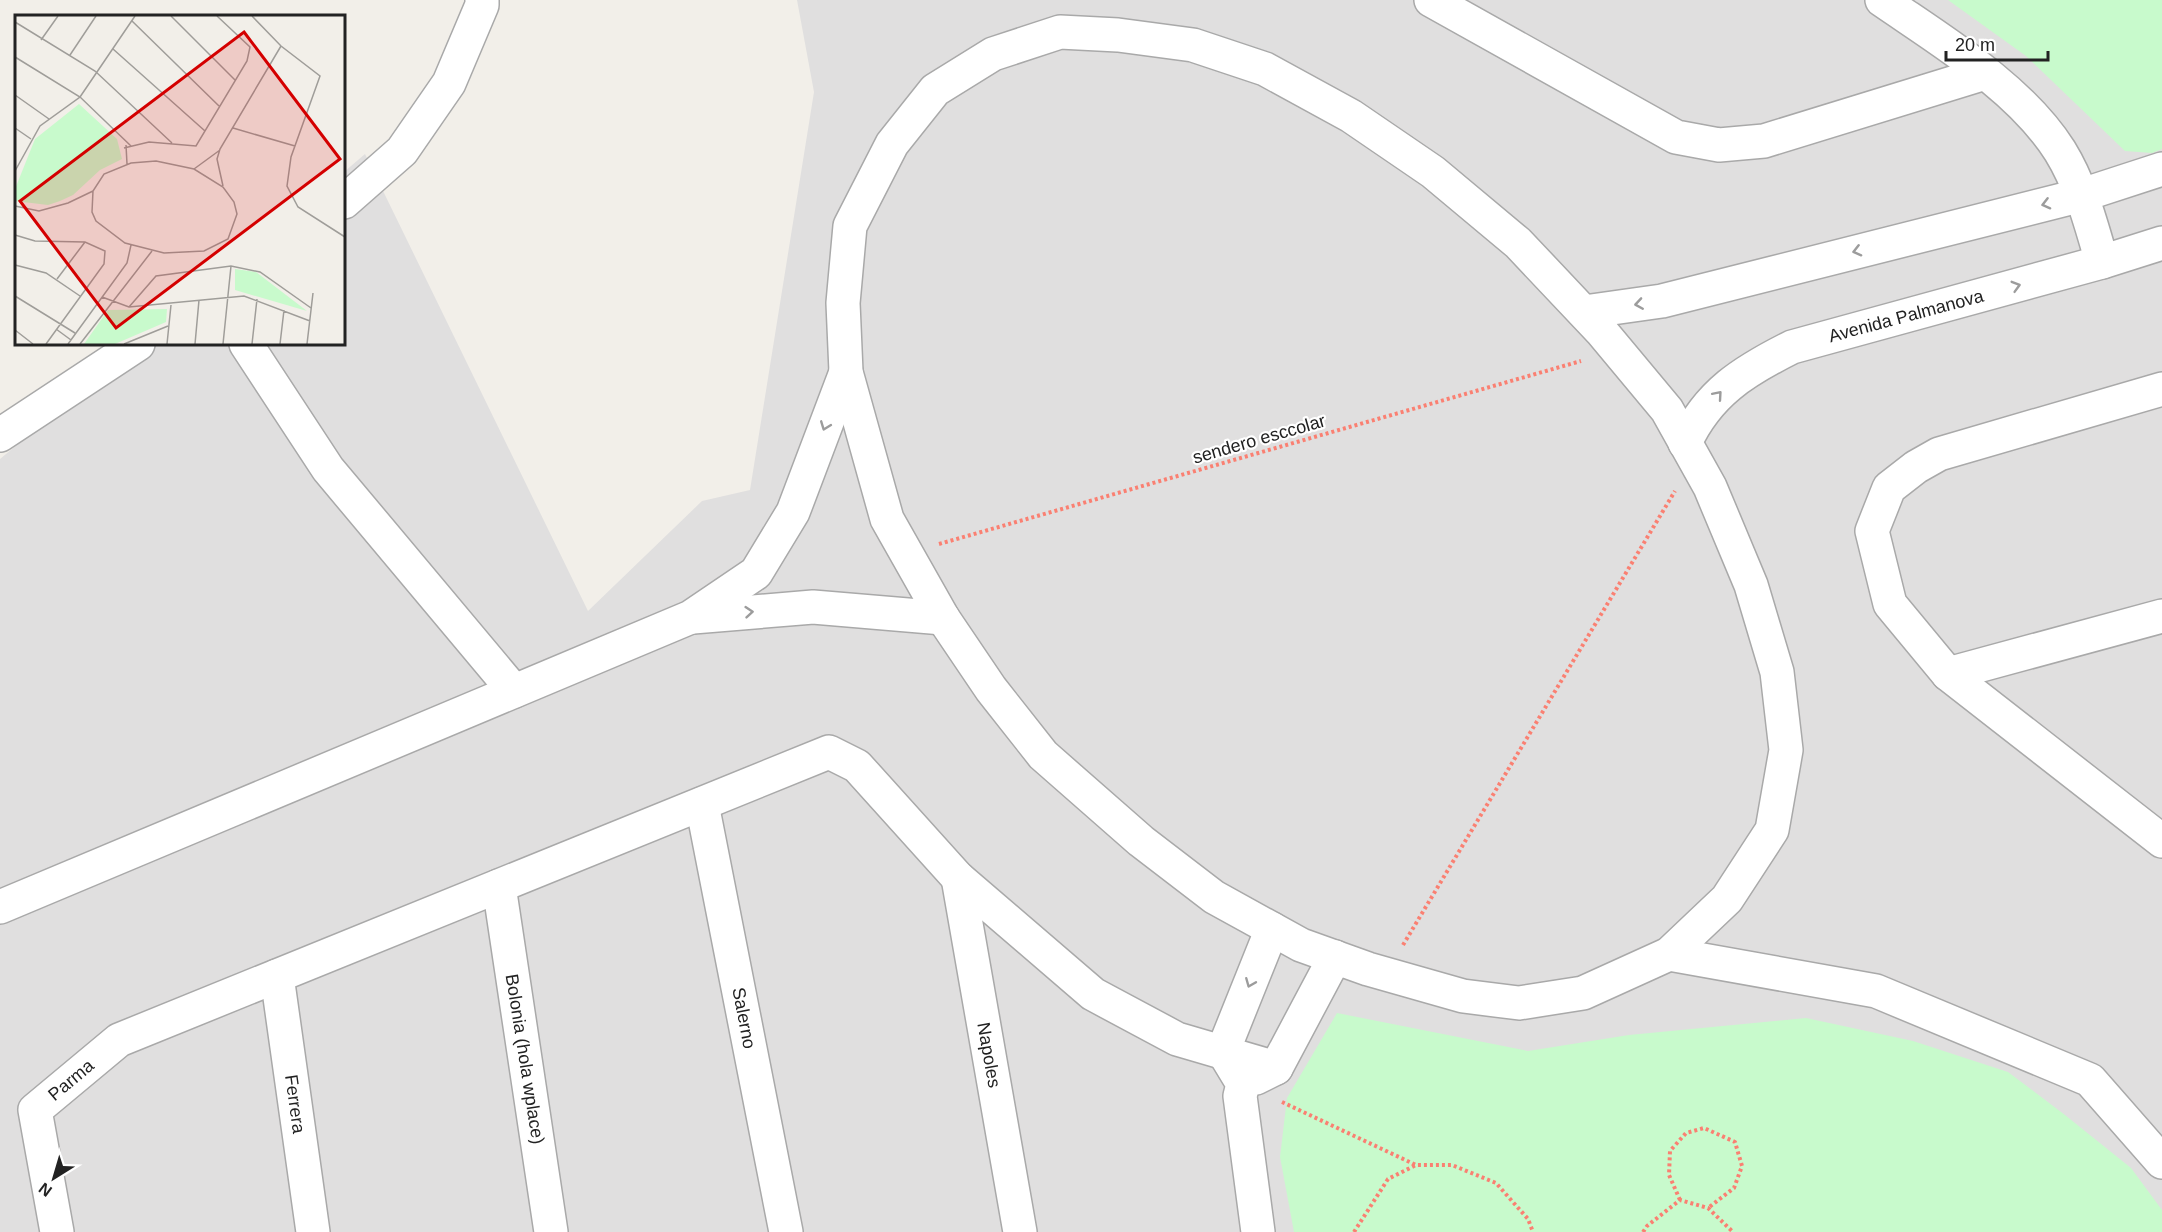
<svg xmlns="http://www.w3.org/2000/svg" width="2162" height="1232" viewBox="0 0 2162 1232" font-family="Helvetica,sans-serif">
<style>
.residential{fill:#e0dfdf}
.park{fill:#c8facc}
.lines{fill:none;stroke-linecap:round;stroke-linejoin:round}
.street-casing{stroke:#a9a9a9;stroke-width:36}
.path{stroke:#fa8072;stroke-width:4;stroke-dasharray:3 3;stroke-linecap:butt}
.street{stroke:#fff;stroke-width:33}
.oneway{stroke:#9c9c9c}
.labels{text-anchor:middle;dominant-baseline:central;stroke-width:4.5;stroke-linejoin:round;paint-order:stroke}
.street-label{font-size:18px;fill:#222;stroke:#fff}
.inset-road{fill:none;stroke:#9f9d99;stroke-width:1.5}
.view{fill:#d40000;fill-opacity:0.15;stroke:#d40000;stroke-width:3}
.inset-edge{fill:none;stroke:#222;stroke-width:3}
</style>
<rect width="100%" height="100%" fill="#f2efe9"/>
<path class="residential" d="M797,0H2162V1232H0V459L138,344H344V172L365,154L588,611L702,501L750,490L814,92Z"/>
<g class="park">
<path d="M1948,0H2162V149L2152,153L2125,151L2026,56Z"/>
<path d="M1337,1013L1528,1051L1629,1035L1806,1018L1913,1041L2008,1072L2065,1115L2131,1168L2162,1210V1232H1294L1280,1157L1287,1098Z"/>
</g>
<g class="lines">
<defs>
<g id="street">
<path d="M1431,0L1676,137L1719,145L1764,141L1985,73"/>
<path d="M1882,0C1943,42 2020,88 2060,151C2081,185 2091,224 2102,262"/>
<path d="M1060,32L1118,35L1193,45L1265,69L1351,116L1433,172L1518,243L1602,332L1667,410L1710,487L1751,585L1777,672L1786,750L1772,830L1727,899L1669,954L1583,993L1519,1003L1463,996L1368,969L1301,945L1214,897L1141,841L1043,755L991,689L943,618L887,519L846,372L843,303L850,226L892,144L935,90L993,54Z"/>
<path d="M344,202L402,151L449,83L482,5V0"/>
<path d="M1584,312L1662,301L2082,195L2162,169"/>
<path d="M246,344L328,469L514,691"/>
<path d="M2162,389L1939,454L1916,467L1889,488L1872,531L1890,604L1948,674L2162,841"/>
<path d="M0,435L138,344"/>
<path d="M1685,443C1708,393 1744,371 1792,347L2102,262L2162,243"/>
<path d="M693,617L813,607L943,618"/>
<path d="M1948,674L2162,616"/>
<path d="M702,804L786,1232"/>
<path d="M958,878L1020,1232"/>
<path d="M499,886L551,1232"/>
<path d="M0,907L691,617L756,573L793,512L846,372"/>
<path d="M1669,954L1876,991L2090,1080L2162,1162"/>
<path d="M277,976L313,1232"/>
<path d="M1223,1051L1243,1084L1240,1096L1258,1232"/>
<path d="M1223,1051L1272,929"/>
<path d="M1256,1078L1276,1068L1335,957"/>
<path d="M57,1232L35,1110L119,1040L829,752L857,766L958,878L1093,994L1177,1039L1276,1068"/>
</g>
</defs>
<use href="#street" class="street-casing"/>
<g class="path">
<path d="M939,544L1581,361"/>
<path d="M1403,945L1675,491"/>
<path d="M1282,1102L1416,1165H1452L1496,1183L1528,1219L1533,1232"/>
<path d="M1680,1200L1669,1175L1670,1151L1686,1133L1704,1128L1735,1142L1742,1166L1734,1188L1708,1208"/>
<path d="M1354,1232L1388,1179L1416,1165"/>
<path d="M1643,1232L1647,1226L1680,1200L1708,1208L1733,1232"/>
</g>
<use href="#street" class="street"/>
</g>
<defs><path id="oneway-chevron" d="M-2-3.5L2.5 0L-2 3.5" fill="none" stroke-width="1.6" stroke-linecap="round" stroke-linejoin="round" transform="scale(1.5)"/></defs>
<g class="oneway">
<use href="#oneway-chevron" transform="translate(2046 204) rotate(166)"/>
<use href="#oneway-chevron" transform="translate(1857 251) rotate(166)"/>
<use href="#oneway-chevron" transform="translate(2016 286) rotate(-16)"/>
<use href="#oneway-chevron" transform="translate(1639 304) rotate(171)"/>
<use href="#oneway-chevron" transform="translate(1718 395) rotate(-49)"/>
<use href="#oneway-chevron" transform="translate(825 426) rotate(111)"/>
<use href="#oneway-chevron" transform="translate(749 612) rotate(-5)"/>
<use href="#oneway-chevron" transform="translate(1250 983) rotate(112)"/>
</g>
<g class="labels">
<g class="street-label">
<text transform="translate(1906 316) rotate(-15)">Avenida Palmanova</text>
<text transform="translate(1259 439) rotate(-16)">sendero esccolar</text>
<text transform="translate(744 1018) rotate(79)">Salerno</text>
<text transform="translate(989 1055) rotate(80)">Napoles</text>
<text transform="translate(525 1059) rotate(81)">Bolonia (hola wplace)</text>
<text transform="translate(71 1080) rotate(-40)">Parma</text>
<text transform="translate(295 1104) rotate(82)">Ferrera</text>
</g>
</g>
<g transform="translate(15 15)">
<rect width="330" height="330" fill="#f2efe9"/>
<path d="M64,89L102,124L107,144L85,155L58,180L45,186L33,190L0,186V174L20,124ZM220,254L241,257L292,296L220,275ZM152,294L151,307L100,329H69L93,295Z" fill="#c8facc"/>
<path class="inset-road" d="M156,1L220,65M237,1L266,31L305,61L276,142L272,171L283,192L330,222M117,6L204,91M0,7L80,56L157,128M26,25L43,1M98,34L190,116M55,40L81,1M0,42L65,82L25,111L0,156M0,80L34,104M0,113L16,124M218,113L280,131M111,130L112,149M116,131L65,82L120,1M109,133L134,127L181,131L232,46L235,32L202,1M141,146L179,154L208,172L219,187L222,199L213,224L189,236L149,238L110,228L81,206L77,197L78,176L89,159L116,148ZM179,154L205,135M208,171L202,144L205,134L266,31M0,191L24,196L53,188L78,176M0,220L20,226L70,227L90,236L89,249L31,329M0,250L31,258L65,281M42,264L70,227M0,281L60,318M87,282L114,292L229,281L295,306M114,292L141,261L216,251L245,257L296,293M41,314L56,325M0,315L18,329M53,329L112,248L116,230M65,329L137,236M109,329L153,311M152,329L156,290M180,329L184,285M208,329L216,251M237,329L242,284M265,329L269,295M292,329L298,278"/>
<path class="view" d="M229,17L325,144L101,313L5,186Z"/>
<rect width="330" height="330" class="inset-edge"/>
</g>
<g transform="translate(54 1178) rotate(217)" stroke="#ffffff" stroke-width="4.5" paint-order="stroke">
<path d="M0-4.5L10 22L0 15L-10 22Z" fill="#222222"/>
<text y="-9" font-size="16" font-weight="bold" text-anchor="middle" fill="#222222">N</text>
</g>
<path d="M1946 51v9h102v-9" fill="none" stroke="#222222" stroke-width="3"/>
<text x="1955" y="51" font-size="18" fill="#222222" stroke="#ffffff" stroke-width="4.5" paint-order="stroke">20 m</text>
</svg>
